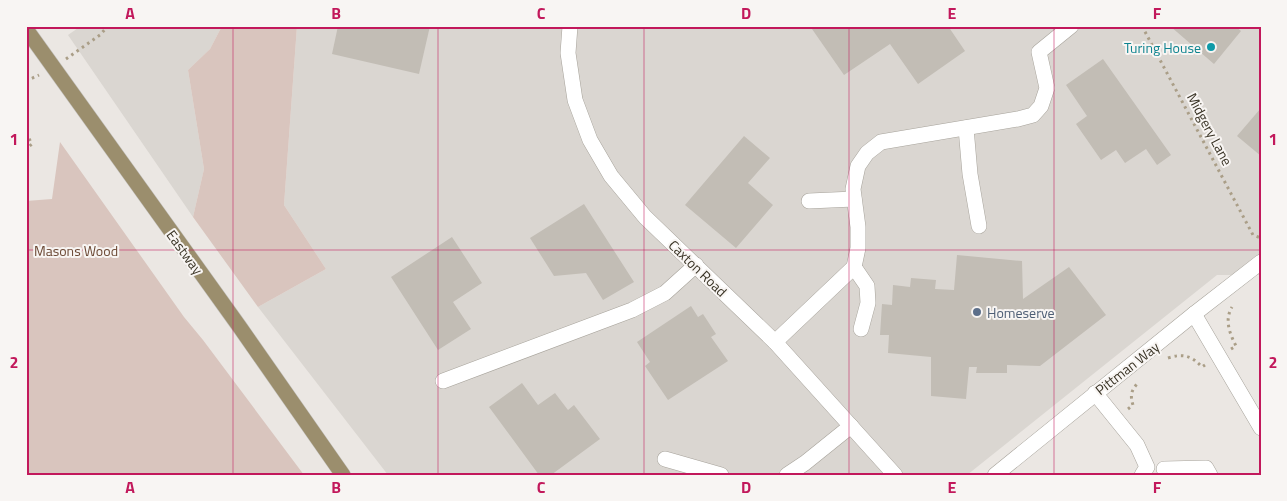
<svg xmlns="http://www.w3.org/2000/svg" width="1287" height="501" viewBox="0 0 1287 501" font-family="'Titillium Web',sans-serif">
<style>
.built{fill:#dad6d1}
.green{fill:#d9c5be}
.building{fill:#c2bdb5}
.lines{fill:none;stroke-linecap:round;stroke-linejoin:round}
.minor-casing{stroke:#a7a39b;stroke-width:16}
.major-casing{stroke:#c4c2be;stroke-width:16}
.path{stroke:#aa9e87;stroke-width:3;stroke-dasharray:2.5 4;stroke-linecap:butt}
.minor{stroke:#fff;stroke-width:15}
.major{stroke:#9b8e6d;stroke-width:15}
.grid{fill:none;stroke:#c2185b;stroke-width:1;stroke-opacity:0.55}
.culture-dot{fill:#0f9aa8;stroke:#f8f5f3;stroke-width:2}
.service-dot{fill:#5c6f8a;stroke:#f8f5f3;stroke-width:2}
.labels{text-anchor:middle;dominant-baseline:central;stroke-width:4;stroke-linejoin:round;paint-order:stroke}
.culture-label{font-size:14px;fill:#0d838f;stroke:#f8f5f3;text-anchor:end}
.street-label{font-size:14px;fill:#393325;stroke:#f8f5f3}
.park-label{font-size:14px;fill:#6b4834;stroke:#f8f5f3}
.service-label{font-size:14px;fill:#4e5e75;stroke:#f8f5f3;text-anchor:start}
.neatline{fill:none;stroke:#c2185b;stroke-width:2}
.grid-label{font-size:16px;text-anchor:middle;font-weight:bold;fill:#c2185b}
</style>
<rect width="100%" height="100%" fill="#ebe7e3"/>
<g class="built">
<path d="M81,26H222L210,49L188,70L204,169L193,217L68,35Z"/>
<path d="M297,26H1261V275H1217L967,475H388L258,307L326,269L284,205Z"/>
</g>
<g class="green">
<path d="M222,26H297L284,205L326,269L258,307L193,217L204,169L188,70L210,49Z"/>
<path d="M60,142L184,317L203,340L304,475H26V201L52,199Z"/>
</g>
<g class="building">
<path d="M338,26H430L419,74L332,54Z"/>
<path d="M816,26H948L965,51L918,84L890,44L844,75L812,29Z"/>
<path d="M1170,26H1235L1241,31L1214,64Z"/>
<path d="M1103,59L1171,155L1157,165L1146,149L1125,163L1116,150L1101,160L1076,124L1087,116L1066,85Z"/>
<path d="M1261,108V156L1237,136Z"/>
<path d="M744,136L770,158L748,183L773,205L736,248L685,205Z"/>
<path d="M584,204L634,282L603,300L586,273L554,276L530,238Z"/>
<path d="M452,237L482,283L453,302L471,329L438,350L391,277Z"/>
<path d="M957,255L1022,261L1023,299L1069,267L1106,315L1040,366L1007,365V373H976L977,367H969L966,399L931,396V357L888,353L889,335H880L882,304L892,305L893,285L910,287L911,278L936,280L935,289L954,290Z"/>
<path d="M691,306L698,317L703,314L716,334L711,337L728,361L668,400L645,366L650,362L637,342Z"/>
<path d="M522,383L538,405L555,393L568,410L574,405L600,439L551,475H539L489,407Z"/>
</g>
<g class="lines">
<defs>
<g id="minor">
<path d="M570,26L568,53L575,100L590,140L611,176L645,217L775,342L895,475"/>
<path d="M966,128L970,174L979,226"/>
<path d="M809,201L854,199"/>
<path d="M854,267L867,286L868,303L861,329"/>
<path d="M1194,314L1261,428"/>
<path d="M775,342L854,267L858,248V227L853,189L858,166L867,153L881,142L1018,119L1033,115L1041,106L1047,88L1039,52L1071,26"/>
<path d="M443,381L632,310L665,293L696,265"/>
<path d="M1095,393L1137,445L1147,467L1142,475"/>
<path d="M665,459L721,475"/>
<path d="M1164,469L1206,468L1210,475"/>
<path d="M787,475L805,463L851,426"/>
<path d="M995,475L1194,314L1261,262"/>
</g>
<path id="major" d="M26,29L239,326L343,475"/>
</defs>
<use href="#minor" class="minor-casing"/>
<use href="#major" class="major-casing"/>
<g class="path">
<path d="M1142,26L1253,235L1261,238"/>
<path d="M66,59L100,35L108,26"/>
<path d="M26,81L39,75"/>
<path d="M26,133L32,144L26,149"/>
<path d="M1231,349L1236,346C1230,334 1224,320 1232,307"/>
<path d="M1168,358C1183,353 1192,356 1202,367L1205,365"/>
<path d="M1128,409L1133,405C1130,396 1131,390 1138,383"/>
</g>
<use href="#minor" class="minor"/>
<use href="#major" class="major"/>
</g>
<path class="grid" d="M233,26V475M438,26V475M644,26V475M849,26V475M1054,26V475M26,250H1261"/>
<circle class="culture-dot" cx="1211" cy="47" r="5"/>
<circle class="service-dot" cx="977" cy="312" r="5"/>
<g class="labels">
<g class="culture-label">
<text x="1201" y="47">Turing House</text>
</g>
<g class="street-label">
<text transform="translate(1210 129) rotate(62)">Midgery Lane</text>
<text transform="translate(185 252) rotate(54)">Eastway</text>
<text transform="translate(698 268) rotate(44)">Caxton Road</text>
<text transform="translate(1127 368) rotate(-38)">Pittman Way</text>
</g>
<g class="park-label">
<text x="76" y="250">Masons Wood</text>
</g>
<g class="service-label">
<text x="987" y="312">Homeserve</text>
</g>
</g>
<rect width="1287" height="501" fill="none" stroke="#f8f5f3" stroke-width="55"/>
<rect x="28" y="28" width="1232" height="446" class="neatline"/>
<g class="grid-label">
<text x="130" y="19">A</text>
<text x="336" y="19">B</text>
<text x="541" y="19">C</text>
<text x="746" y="19">D</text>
<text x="952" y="19">E</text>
<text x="1157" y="19">F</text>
<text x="14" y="145">1</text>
<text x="1273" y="145">1</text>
<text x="14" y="368">2</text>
<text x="1273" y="368">2</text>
<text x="130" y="493">A</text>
<text x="336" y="493">B</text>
<text x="541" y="493">C</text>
<text x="746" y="493">D</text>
<text x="952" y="493">E</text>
<text x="1157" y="493">F</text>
</g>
</svg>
